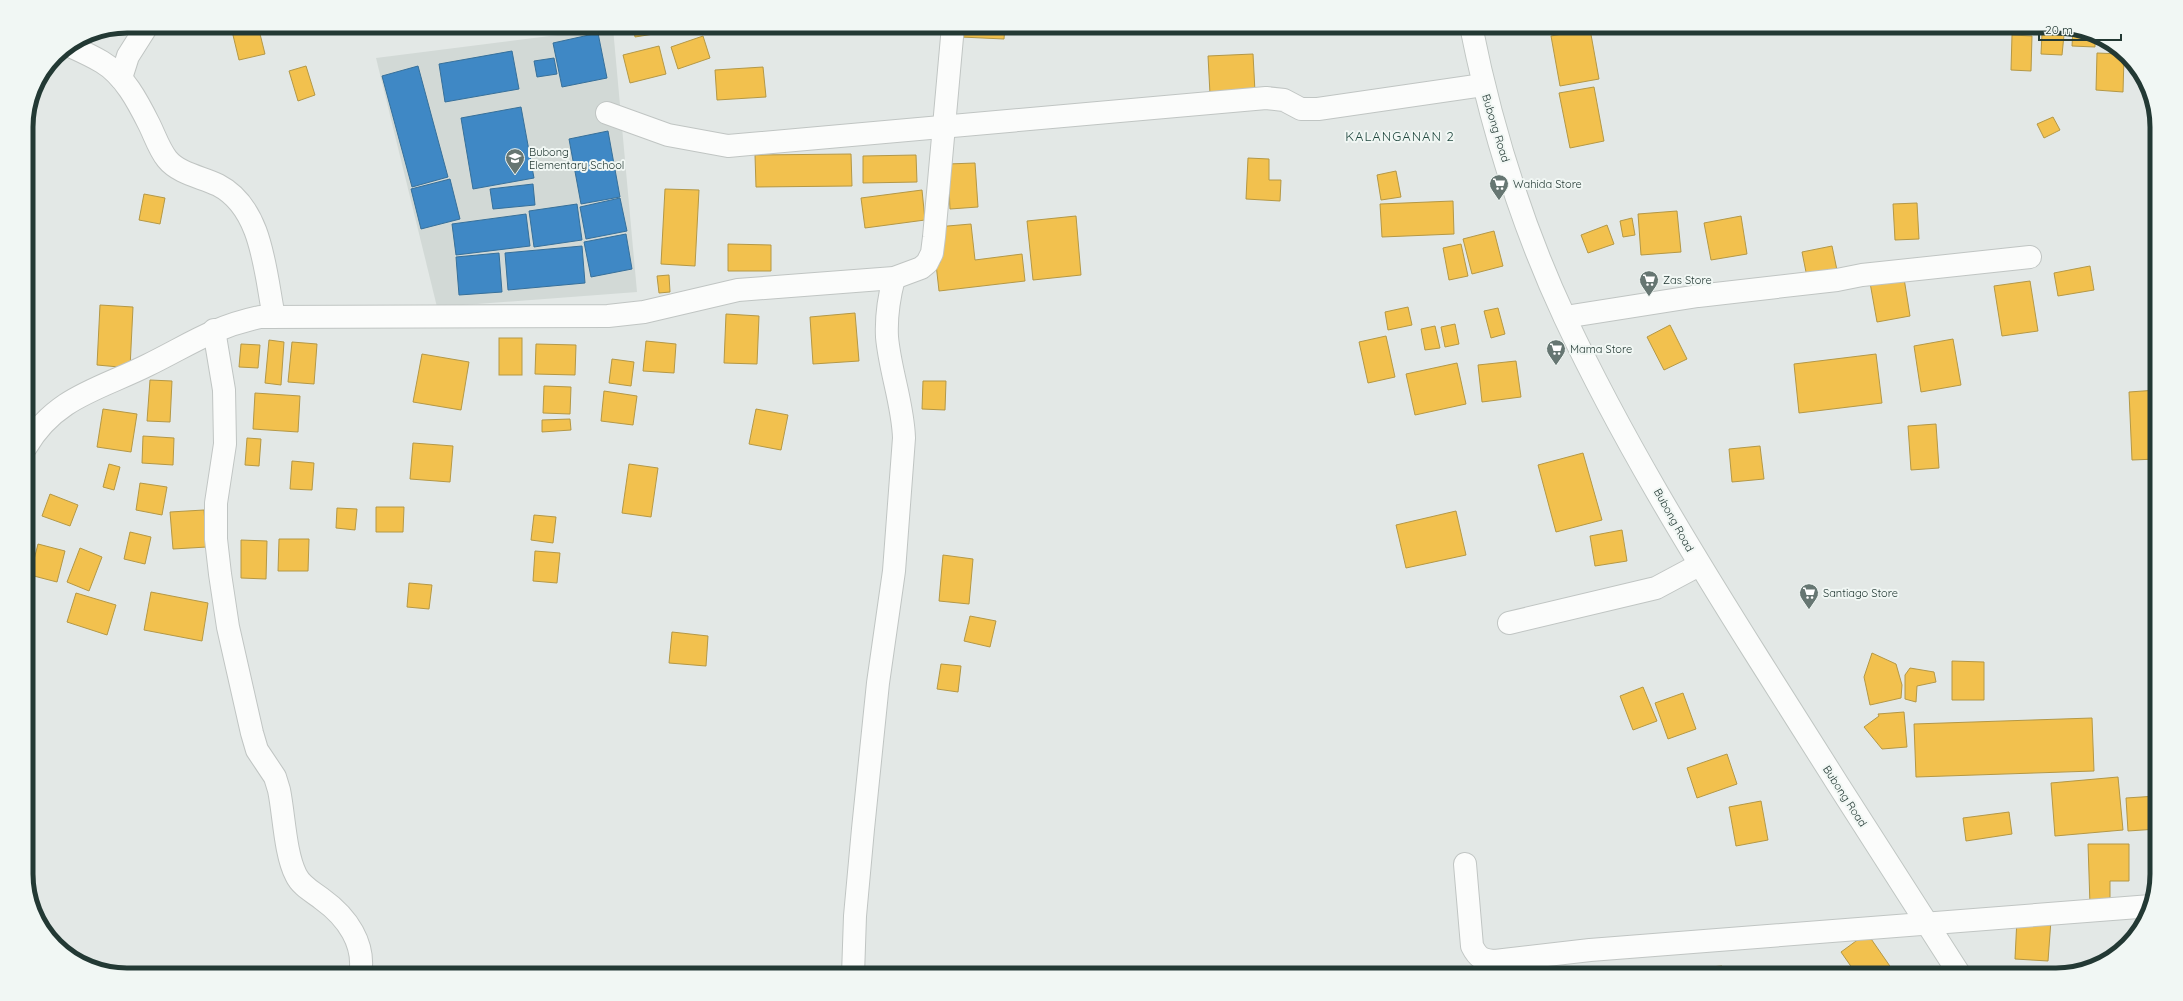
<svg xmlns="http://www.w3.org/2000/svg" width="2183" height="1001" viewBox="0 0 2183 1001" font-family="Quicksand,sans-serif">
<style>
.built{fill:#d2d9d6}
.homes{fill:#f2c14e;stroke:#b49846}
.schools{fill:#3f88c5;stroke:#37709a}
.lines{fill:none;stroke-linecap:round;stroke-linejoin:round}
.street-casing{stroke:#c0c5c3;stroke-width:24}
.secondary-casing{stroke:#c0c6c3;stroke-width:24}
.street{stroke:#fbfcfb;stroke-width:22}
.secondary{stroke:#fbfcfb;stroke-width:22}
.labels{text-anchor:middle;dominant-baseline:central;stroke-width:4;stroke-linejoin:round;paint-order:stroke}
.street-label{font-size:11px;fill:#233934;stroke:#f1f7f4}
.poi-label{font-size:11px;fill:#233934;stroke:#f1f7f4;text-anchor:start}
.quarter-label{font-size:13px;letter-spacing:1px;fill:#224940;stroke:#f1f7f4}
.rim{fill:none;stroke:#233934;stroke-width:5}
</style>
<rect width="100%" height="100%" fill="#e3e8e6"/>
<path class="built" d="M613,28L637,292L437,307L376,58Z"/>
<g class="homes">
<path d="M258,26L265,54L239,60L232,31Z"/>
<path d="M633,26H659L660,33L635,37Z"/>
<path d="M961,26H1005L1004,39L961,37Z"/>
<path d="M1590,29L1599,79L1560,86L1551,36Z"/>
<path d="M2073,29L2095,34V47L2072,46Z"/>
<path d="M2042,34L2064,35L2062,55L2041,54Z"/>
<path d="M2012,35L2032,36L2031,71L2011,70Z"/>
<path d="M703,36L710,58L678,69L671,47Z"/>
<path d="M659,46L666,74L630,83L623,55Z"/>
<path d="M2097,53L2120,54L2124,57L2123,92L2096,90Z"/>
<path d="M1253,54L1255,92L1210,94L1208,56Z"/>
<path d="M306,66L315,95L298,101L289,71Z"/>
<path d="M763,67L766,97L717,100L715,70Z"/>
<path d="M1594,87L1604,141L1570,148L1559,93Z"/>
<path d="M2053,117L2060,130L2044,138L2037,124Z"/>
<path d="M851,154L852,186L756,187L755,155Z"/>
<path d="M916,155L917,182L863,183V156Z"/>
<path d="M1248,158L1269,159V180H1281L1280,201L1246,199Z"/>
<path d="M975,163L978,207L950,209L948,164Z"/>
<path d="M1396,171L1401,197L1381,200L1377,175Z"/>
<path d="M665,189L699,190L695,266L661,264Z"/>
<path d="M922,190L925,220L865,228L861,198Z"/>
<path d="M144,194L165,198L160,224L139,220Z"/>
<path d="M1453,201L1454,234L1382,237L1380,204Z"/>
<path d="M1917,203L1919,239L1895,240L1893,204Z"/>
<path d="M1677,211L1681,252L1641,255L1638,214Z"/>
<path d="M1076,216L1081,275L1033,280L1027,221Z"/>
<path d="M1741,216L1747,254L1711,260L1704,223Z"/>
<path d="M1632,218L1635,235L1623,237L1620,221Z"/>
<path d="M971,224L975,260L1022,254L1025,281L939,291L936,264L940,263L936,227Z"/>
<path d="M1607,225L1614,244L1588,253L1581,235Z"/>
<path d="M1494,231L1503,266L1472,274L1463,239Z"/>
<path d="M728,244L771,245V271H728Z"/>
<path d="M1461,244L1468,276L1449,280L1443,248Z"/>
<path d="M1832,246L1838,275L1808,282L1802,252Z"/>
<path d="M2090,266L2094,290L2058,296L2054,273Z"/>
<path d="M1903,272L1910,316L1877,322L1869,277Z"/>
<path d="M669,275L670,292L659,293L657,276Z"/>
<path d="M2030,281L2038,331L2002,336L1994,286Z"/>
<path d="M100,305L133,307L130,368L97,365Z"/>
<path d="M1408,307L1412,325L1388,330L1385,312Z"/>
<path d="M1498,308L1505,334L1491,338L1484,311Z"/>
<path d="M855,313L859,361L813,364L810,317Z"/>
<path d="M726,314L759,316L757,364L724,363Z"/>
<path d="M1455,324L1459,344L1445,347L1441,327Z"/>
<path d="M1670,325L1687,359L1664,370L1647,337Z"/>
<path d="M1435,326L1440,348L1425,350L1421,329Z"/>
<path d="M1386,336L1395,377L1368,383L1359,342Z"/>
<rect x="499" y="338" width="23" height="37"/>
<path d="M1953,339L1961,385L1921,392L1914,346Z"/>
<path d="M269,340L284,342L281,385L265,383Z"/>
<path d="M646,341L676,344L674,373L643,371Z"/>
<path d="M292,342L317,344L314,384L288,382Z"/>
<path d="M241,344L260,345L258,368L239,367Z"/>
<path d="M536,344L576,345L575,375L535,374Z"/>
<path d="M422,354L469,362L461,410L413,402Z"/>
<path d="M1876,354L1882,403L1799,413L1794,364Z"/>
<path d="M612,359L634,362L631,386L609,383Z"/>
<path d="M1516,361L1521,397L1482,402L1478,365Z"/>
<path d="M1457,363L1466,404L1415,415L1406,374Z"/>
<path d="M150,380L172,381L170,422L147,421Z"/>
<path d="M923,381H946L945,410L922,409Z"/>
<path d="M544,386L571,387L570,414L543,413Z"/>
<path d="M2157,390V459L2132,460L2129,392Z"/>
<path d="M604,391L637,396L633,425L601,421Z"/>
<path d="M255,393L300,396L298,432L253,429Z"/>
<path d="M103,409L137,414L131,452L97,447Z"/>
<path d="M756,409L788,415L781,450L749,444Z"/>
<path d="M570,419L571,430L542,432V420Z"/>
<path d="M1936,424L1939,468L1911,470L1908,426Z"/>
<path d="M143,436L174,438L173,465L142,463Z"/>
<path d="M247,438L261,439L259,466L245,465Z"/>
<path d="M413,443L453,446L450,482L410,479Z"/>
<path d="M1760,446L1764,479L1732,482L1729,449Z"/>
<path d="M1583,453L1602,520L1556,532L1538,465Z"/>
<path d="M292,461L314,463L312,490L290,489Z"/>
<path d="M109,464L120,467L114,490L103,487Z"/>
<path d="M629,464L658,468L651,517L622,513Z"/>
<path d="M140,483L167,487L162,515L136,510Z"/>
<path d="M50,494L78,505L70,526L42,516Z"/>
<path d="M26,497L32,499L26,511Z"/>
<path d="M376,507H404L403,532H376Z"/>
<path d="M337,508L357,509L355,530L336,528Z"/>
<path d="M204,510L207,547L173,549L170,512Z"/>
<path d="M1456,511L1466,555L1406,568L1396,525Z"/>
<path d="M534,515L556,517L553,543L531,540Z"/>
<path d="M1622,530L1627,561L1595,566L1590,536Z"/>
<path d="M130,532L151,537L145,564L124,559Z"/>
<path d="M279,539H309L308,571H278Z"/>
<path d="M241,540L267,541L266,579L241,578Z"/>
<path d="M38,544L65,551L57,582L30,575Z"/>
<path d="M80,548L102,557L89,591L67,582Z"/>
<path d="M535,551L560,553L557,583L533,581Z"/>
<path d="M943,555L973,559L969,604L939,601Z"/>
<path d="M409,583L432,585L429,609L407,607Z"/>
<path d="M151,592L208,603L202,641L144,630Z"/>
<path d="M76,593L116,605L107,635L67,622Z"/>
<path d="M970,616L996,621L990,647L964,641Z"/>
<path d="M672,632L708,636L706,666L669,663Z"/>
<path d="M1872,653L1896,664L1902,685L1901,698L1870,705L1864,677Z"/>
<path d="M1952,661L1984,662V700H1952Z"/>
<path d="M941,664L961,666L958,692L937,689Z"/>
<path d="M1910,668L1934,672L1936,682L1917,686L1916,702L1905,699V675Z"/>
<path d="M1643,687L1657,721L1633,730L1620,696Z"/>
<path d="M1683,693L1696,729L1668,739L1655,703Z"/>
<path d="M1904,712L1907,747L1882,749L1864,727L1879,716L1878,714Z"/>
<path d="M2092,718L2094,771L1916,777L1914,724Z"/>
<path d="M1727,754L1737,784L1697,798L1687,768Z"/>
<path d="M2118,777L2123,830L2055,836L2051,783Z"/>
<path d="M2157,796V829L2128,831L2126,798Z"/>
<path d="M1761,801L1768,840L1736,846L1729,807Z"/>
<path d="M2009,812L2012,834L1966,841L1963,818Z"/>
<path d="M2088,844H2129V881H2110V905H2090Z"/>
<path d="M2017,918L2051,920L2048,961L2015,959Z"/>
<path d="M1867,933L1894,972L1889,975H1857L1841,952Z"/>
<path d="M1722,966V975H1660V971Z"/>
<path d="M2079,968L2057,975H2034L2033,973Z"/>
</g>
<g class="schools">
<path d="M598,33L607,78L562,87L553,43Z"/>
<path d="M512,51L519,89L445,102L439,64Z"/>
<path d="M554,58L557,74L537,77L534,61Z"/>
<path d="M418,66L448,177L412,187L382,76Z"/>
<path d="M521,107L534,178L473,189L461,118Z"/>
<path d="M608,131L620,197L581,204L569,139Z"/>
<path d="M450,179L460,219L421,229L411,189Z"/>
<path d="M533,184L535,205L493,209L490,189Z"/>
<path d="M620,198L627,231L586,239L580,207Z"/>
<path d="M577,204L582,240L534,247L529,211Z"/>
<path d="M526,214L530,246L456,255L452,224Z"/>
<path d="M626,234L632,269L591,277L584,242Z"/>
<path d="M582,246L585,283L508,290L505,253Z"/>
<path d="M499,253L502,292L459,295L456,257Z"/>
</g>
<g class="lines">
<defs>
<g id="street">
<path d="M70,46C81,51 92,56 102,62C124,75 138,102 149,124C155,136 159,149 167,159C179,174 202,177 218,185C263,208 265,273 274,317"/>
<path d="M121,78L128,56L147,26"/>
<path d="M607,113L668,135L728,146L1266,98L1284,100L1301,109H1318L1483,85"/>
<path d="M1565,317L1698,296L1837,280L1862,275L2030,257"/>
<path d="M214,330L224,390L225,444L216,503V539L220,574L228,627L252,733L257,750L275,777L279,790C284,814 285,854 296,875C301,886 313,892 322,899C347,917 366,944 360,975"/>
<path d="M26,447C55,397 100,389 148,365C189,345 213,327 260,317L608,316L644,312L738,290L894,278L921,268L927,263L932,253L934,237L953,26"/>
<path d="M1509,623L1656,588L1699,565"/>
<path d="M1465,864L1472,946C1478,958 1482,960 1495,961L1590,950L2151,906"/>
<path d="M853,975L855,916L863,829L878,683L894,571L904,438C903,404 890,371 887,337C886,317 889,297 894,278"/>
</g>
<path id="secondary" d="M1471,26C1491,126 1522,226 1565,318C1621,437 1690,550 1760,661C1826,766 1893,871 1960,975"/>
</defs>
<use href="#street" class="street-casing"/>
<use href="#secondary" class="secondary-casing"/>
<use href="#street" class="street"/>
<use href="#secondary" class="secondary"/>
</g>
<defs>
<symbol id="school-pin" viewBox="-11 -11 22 30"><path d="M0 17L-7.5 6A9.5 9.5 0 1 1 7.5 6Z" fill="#667672" stroke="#f1f7f4"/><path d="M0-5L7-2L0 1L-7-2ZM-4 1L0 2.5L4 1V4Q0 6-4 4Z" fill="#fff"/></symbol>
<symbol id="supermarket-pin" viewBox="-11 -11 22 30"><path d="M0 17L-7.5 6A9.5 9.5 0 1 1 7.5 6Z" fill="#667672" stroke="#f1f7f4"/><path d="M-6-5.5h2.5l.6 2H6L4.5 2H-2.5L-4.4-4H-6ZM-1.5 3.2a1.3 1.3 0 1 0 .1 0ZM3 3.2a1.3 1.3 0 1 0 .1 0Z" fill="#fff"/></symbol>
</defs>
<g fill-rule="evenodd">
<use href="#school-pin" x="504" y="147" width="22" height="30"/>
<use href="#supermarket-pin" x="1488" y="173" width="22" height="30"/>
<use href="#supermarket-pin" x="1638" y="269" width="22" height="30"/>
<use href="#supermarket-pin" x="1545" y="338" width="22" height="30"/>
<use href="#supermarket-pin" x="1798" y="582" width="22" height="30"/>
</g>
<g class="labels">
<g class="street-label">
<text transform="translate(1496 128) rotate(73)">Bubong Road</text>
<text transform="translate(1674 520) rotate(61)">Bubong Road</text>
<text transform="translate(1845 796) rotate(57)">Bubong Road</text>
</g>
<g class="poi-label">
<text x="529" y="152">Bubong<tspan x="529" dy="13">Elementary School</tspan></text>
<text x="1513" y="184">Wahida Store</text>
<text x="1663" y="280">Zas Store</text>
<text x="1570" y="349">Mama Store</text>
<text x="1823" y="593">Santiago Store</text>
</g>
<g class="quarter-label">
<text x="1400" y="136">KALANGANAN 2</text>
</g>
</g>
<path d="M0 0H2183V1001H0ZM127 33H2056A94 94 0 0 1 2150 127V874A94 94 0 0 1 2056 968H127A94 94 0 0 1 33 874V127A94 94 0 0 1 127 33Z" fill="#f1f7f4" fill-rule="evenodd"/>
<path class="rim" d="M127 33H2056A94 94 0 0 1 2150 127V874A94 94 0 0 1 2056 968H127A94 94 0 0 1 33 874V127A94 94 0 0 1 127 33Z"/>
<path d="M2039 34v6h82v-6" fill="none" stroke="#233934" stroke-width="2"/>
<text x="2045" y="34" font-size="12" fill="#233934" stroke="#f1f7f4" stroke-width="3" paint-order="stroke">20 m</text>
</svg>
